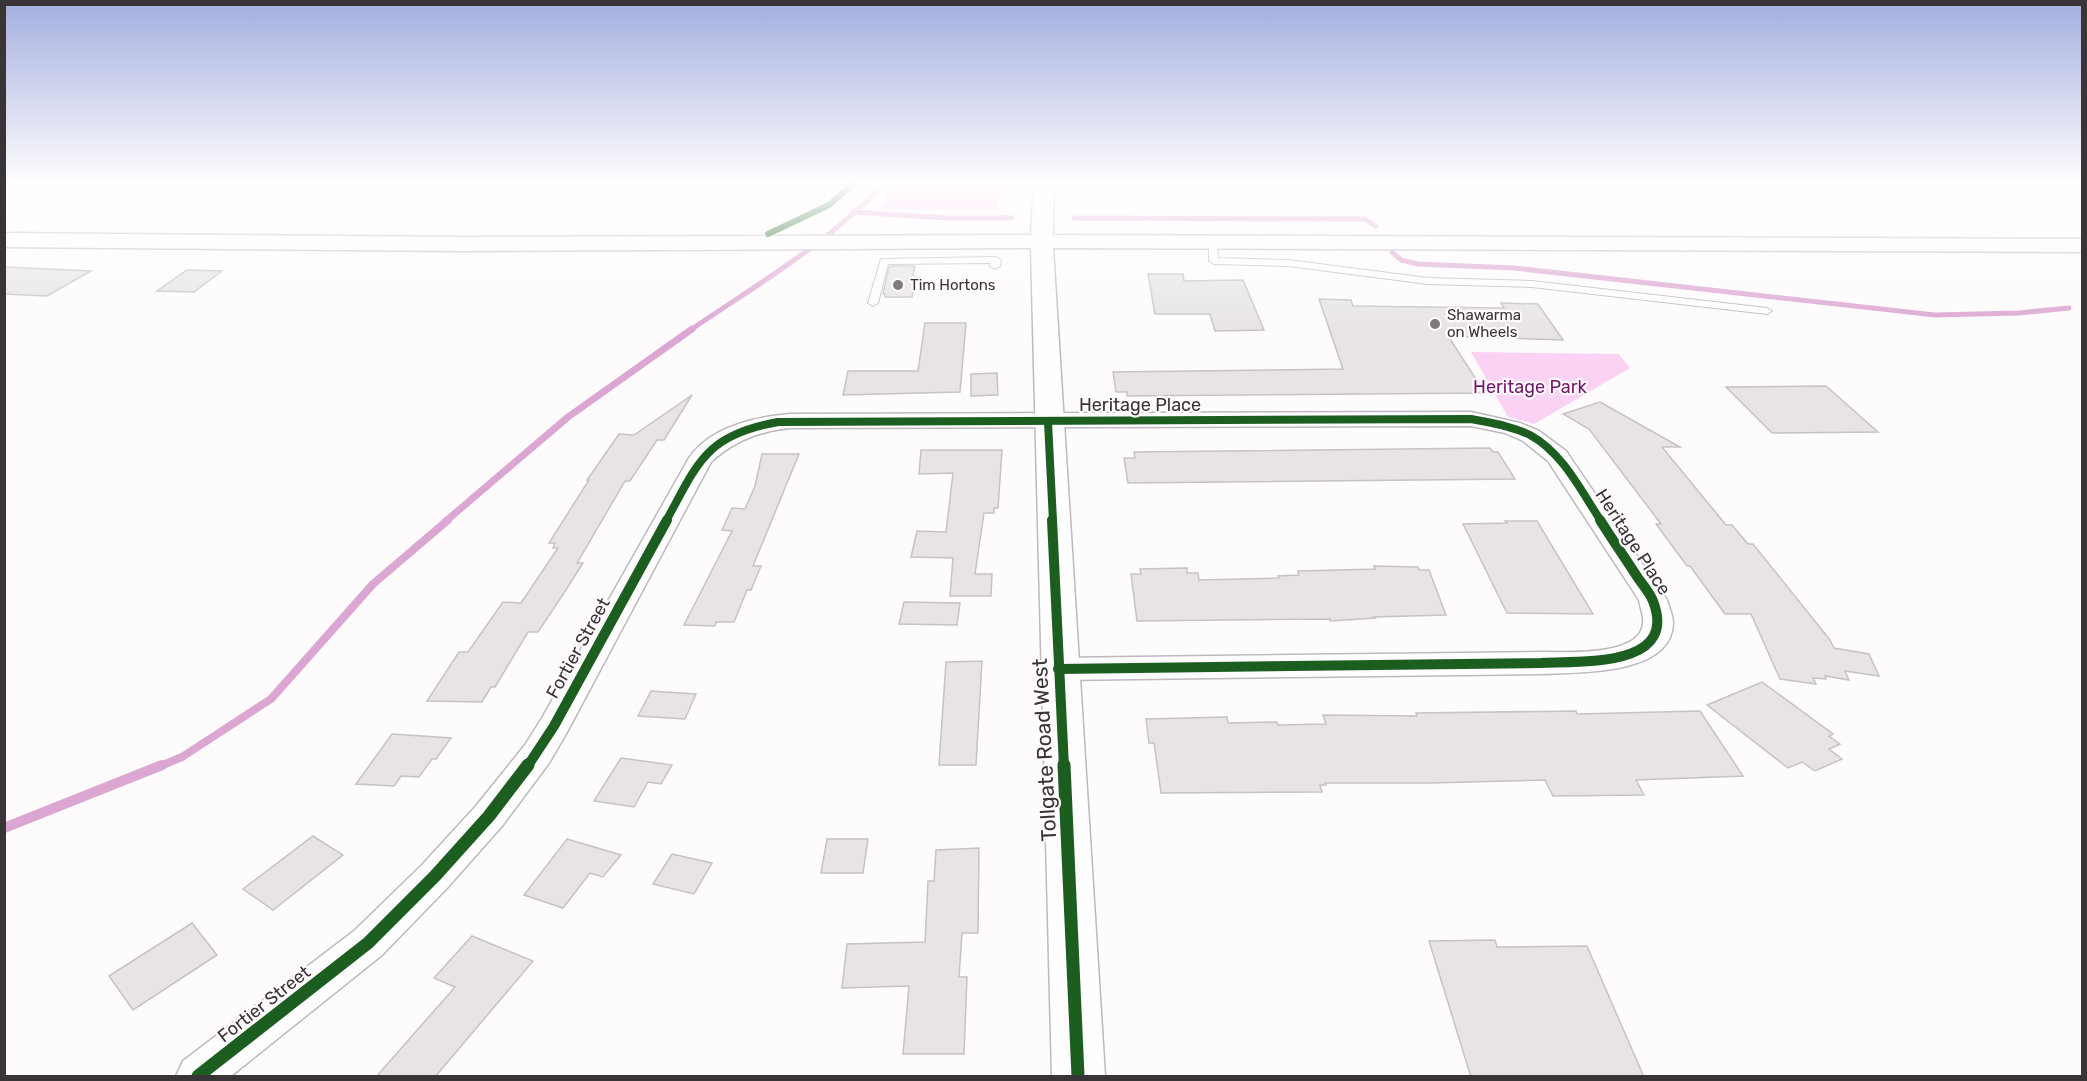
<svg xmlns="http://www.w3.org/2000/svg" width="2087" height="1081" viewBox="0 0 2087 1081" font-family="Rubik,sans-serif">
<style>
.green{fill:#fcd2f4}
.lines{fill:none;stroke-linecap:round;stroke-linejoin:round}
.stream-far3{stroke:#dca6d2;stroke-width:5}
.stream-far2{stroke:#dca6d2;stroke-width:7}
.stream-far1{stroke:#dca6d2;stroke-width:8}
.stream{stroke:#dca6d2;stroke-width:10}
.building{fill:#e7e3e6;stroke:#c6c2c5;stroke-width:1.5}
.service-casing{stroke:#bdb9bc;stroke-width:2}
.minor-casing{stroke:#bdb9bc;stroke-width:3}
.tertiary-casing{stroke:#bdb9bc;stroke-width:3}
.service{fill:#fffeff;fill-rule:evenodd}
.minor{fill:#fffeff;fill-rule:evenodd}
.tertiary{fill:#fffeff;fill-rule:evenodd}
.rail-casing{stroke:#d0d0d0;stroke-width:4.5}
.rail{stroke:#fffafe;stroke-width:3;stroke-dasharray:9;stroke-linecap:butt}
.cycleway-far3-casing{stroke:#fffafe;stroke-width:8}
.cycleway-far2-casing{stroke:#fffafe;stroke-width:10}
.cycleway-far1-casing{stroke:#fffafe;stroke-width:14}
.cycleway-casing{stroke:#fffafe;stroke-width:16}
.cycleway-far3{stroke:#1b5e20;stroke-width:6}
.cycleway-far2{stroke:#1b5e20;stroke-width:8}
.cycleway-far1{stroke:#1b5e20;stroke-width:10}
.cycleway{stroke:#1b5e20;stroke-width:13}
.poi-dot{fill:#7e7a7d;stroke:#fffafe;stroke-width:2}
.labels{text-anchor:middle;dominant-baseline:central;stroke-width:4.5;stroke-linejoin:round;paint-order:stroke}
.far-poi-label{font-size:15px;fill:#393438;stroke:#fffafe;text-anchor:start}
.park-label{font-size:18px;fill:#731868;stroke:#fffafe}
.street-label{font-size:18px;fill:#393438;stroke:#fffafe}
.near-street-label{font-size:21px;fill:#393438;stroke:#fffafe}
</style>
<rect width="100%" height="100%" fill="#fefbfd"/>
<g class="green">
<path d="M892,182H1001L997,210L879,209Z"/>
<path d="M1471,352L1619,354L1630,368L1534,424L1508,417Z"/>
</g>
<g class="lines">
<g class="stream-far3">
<path d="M852,212L948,218H1012"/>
<path d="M1074,218L1365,219L1376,226"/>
<path d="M1392,252L1401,260L1418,264L1514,268L1935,315L2018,313L2069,308"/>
<path d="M689,331C756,285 831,242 885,182"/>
</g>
<path class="stream-far2" d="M446,521L568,417L692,329"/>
<path class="stream-far1" d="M158,767L182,757L271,699L373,584L448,520"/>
<path class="stream" d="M4,828L162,765"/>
</g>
<g class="building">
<path d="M892,266H915L913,275L916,277L912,297H885V294H883L889,267Z"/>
<path d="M4,267L91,271L47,296L4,294Z"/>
<path d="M187,270L222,271L194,292L157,291Z"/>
<path d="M1148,274H1183L1184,281L1243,280L1264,330L1215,331L1210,314H1155Z"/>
<path d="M1319,299L1351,300L1353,306L1504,308L1501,303L1538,304L1563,340L1448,336L1485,393L1127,396V392H1116L1113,372L1343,369Z"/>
<path d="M925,323H966L960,392L843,395L848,371H918Z"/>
<path d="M997,373L998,395L971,396V374Z"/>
<path d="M1826,386L1878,432L1772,433L1726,387Z"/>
<path d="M692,395L664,440H657L630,481H625L577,563H583L564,593L538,632H528L495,687H491L482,702L427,701L459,652H468L503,602L521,603L558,548H553L555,543H549L589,480H587L619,434L634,435Z"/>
<path d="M1600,402L1680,447H1662L1726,525H1732L1748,544H1753L1830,640L1834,648L1869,654L1879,676L1845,671L1849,680L1825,676L1826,679L1813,678L1816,684L1780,679L1751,614H1725L1690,566H1687L1656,524H1661L1589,429L1563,414Z"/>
<path d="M1490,448L1493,452H1498L1515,479L1128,483L1124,458H1135L1134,452Z"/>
<path d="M921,450H1002L998,508H994V513H984L975,574H992L991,596H950L953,558L911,557L917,531L946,532L953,473L919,474Z"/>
<path d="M762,454H799L753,566H761L751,590H747L734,622H716L715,626L684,625L732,531L722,530L732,508L745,509L755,486Z"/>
<path d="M1505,521H1537L1593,614L1507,613L1463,524L1507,523Z"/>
<path d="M1374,566L1418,567L1419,570H1429L1446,615L1374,617L1375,618L1330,621V619L1137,621L1131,574H1141L1140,569L1187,568V573H1198L1199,580L1279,578L1278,576L1299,575L1298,571L1375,569Z"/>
<path d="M904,602L960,603L957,625L899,624Z"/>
<path d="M982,661L976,765H939L946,662Z"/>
<path d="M1762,682L1833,734L1829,736L1840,744L1829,749L1842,759L1815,771L1802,762L1788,768L1707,705Z"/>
<path d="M651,691L696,694L685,719L638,716Z"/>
<path d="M1576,711L1577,714L1700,711L1743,776L1636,780L1644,795L1553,796L1545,780L1432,783H1325L1326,785H1320L1322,792L1161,793L1154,743H1149L1146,719L1227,717L1228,723L1277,722L1278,725L1326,724L1323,715L1417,716L1416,713Z"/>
<path d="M392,734L451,738L436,759H432L419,777L401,776L394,786L356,784Z"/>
<path d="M621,758L672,765L661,784L648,782L634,807L594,801Z"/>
<path d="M313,836L343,855L273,910L243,889Z"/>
<path d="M567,839L621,855L603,877L590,873L563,908L524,895Z"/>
<path d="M827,839H868L863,873H821Z"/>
<path d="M979,848L978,933H962L959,977H967L964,1054H903L909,986L842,988L847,944L925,942L928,881H934L936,850Z"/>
<path d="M672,854L712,863L694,894L653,884Z"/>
<path d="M192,923L217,955L133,1010L109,976Z"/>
<path d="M472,936L533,961L435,1077H376L455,987L434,978Z"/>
<path d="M1495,940L1497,947L1587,946L1644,1077H1471L1429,941Z"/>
</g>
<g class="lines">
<defs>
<g id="service">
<path d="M1213,239L1217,242L1218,258L1288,260L1428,278L1532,281L1767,308L1772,311L1767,314L1532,287L1428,284L1288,266L1214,264L1209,261V242Z"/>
<path d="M996,257L1001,260L1000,266L995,269L990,266L991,263L888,264L878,303L873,306L868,303L881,259Z"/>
</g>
<path id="minor" d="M1471,412L1520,423L1539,431L1566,451L1667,600C1669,607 1673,616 1673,623C1672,676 1577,672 1541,674L1058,680L1047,677L1043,669L1047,661L1058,658L1541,652C1565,652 1641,657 1643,623C1644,616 1640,607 1639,600L1548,461L1523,441L1505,433L1471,426L790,428C759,431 734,441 711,462L566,734L549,763L502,826L448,887L382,955L231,1076H176L183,1061L354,931L422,865L476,806L525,745L542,718L689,458C710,427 755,417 790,414Z"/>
<path id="tertiary" d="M1034,182H1054L1053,235L2082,239V252L1053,248L1105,1076H1052L1031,248L464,251L4,247V233L464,237L1031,235Z"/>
</defs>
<use href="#service" class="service-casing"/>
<use href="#minor" class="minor-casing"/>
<use href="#tertiary" class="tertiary-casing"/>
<use href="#service" class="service"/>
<use href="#minor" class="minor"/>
<use href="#tertiary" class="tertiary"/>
<defs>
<path id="rail" d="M2082,182V185"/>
</defs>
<use href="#rail" class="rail-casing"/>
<use href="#rail" class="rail"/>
<defs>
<path id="cycleway-far3" d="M768,234L829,205L855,182"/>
<g id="cycleway-far2">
<path d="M1048,422L1053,521"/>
<path d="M666,521C698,463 705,435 778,422L1471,419C1491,423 1512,426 1530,435C1563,453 1581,491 1601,521"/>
</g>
<g id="cycleway-far1">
<path d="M1052,520L1064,767"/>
<path d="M1058,669L1541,663C1581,661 1679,668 1653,601C1650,593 1643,585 1638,578C1625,558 1612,539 1600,520"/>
<path d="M527,767L554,726L667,520"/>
</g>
<g id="cycleway">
<path d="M1064,765L1078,1076"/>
<path d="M198,1076L368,943L435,876L489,816L528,765"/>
</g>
</defs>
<use href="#cycleway-far3" class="cycleway-far3-casing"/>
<use href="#cycleway-far2" class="cycleway-far2-casing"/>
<use href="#cycleway-far1" class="cycleway-far1-casing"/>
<use href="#cycleway" class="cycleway-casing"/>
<use href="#cycleway-far3" class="cycleway-far3"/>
<use href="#cycleway-far2" class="cycleway-far2"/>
<use href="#cycleway-far1" class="cycleway-far1"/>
<use href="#cycleway" class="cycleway"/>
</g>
<linearGradient id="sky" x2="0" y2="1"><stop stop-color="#a3aedf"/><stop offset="0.55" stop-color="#fffdfe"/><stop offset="1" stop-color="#fffdfe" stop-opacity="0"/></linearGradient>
<rect width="2087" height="333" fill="url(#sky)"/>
<g class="poi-dot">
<circle cx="898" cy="285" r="6"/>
<circle cx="1435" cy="324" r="6"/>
</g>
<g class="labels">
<g class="far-poi-label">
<text x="910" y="285">Tim Hortons</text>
<text x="1447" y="315">Shawarma<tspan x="1447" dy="17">on Wheels</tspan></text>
</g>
<g class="park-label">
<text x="1530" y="387">Heritage Park</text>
</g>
<g class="street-label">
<text x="1140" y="405">Heritage Place</text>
<text transform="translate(1633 542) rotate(57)">Heritage Place</text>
<text transform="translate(578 648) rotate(-61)">Fortier Street</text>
<text transform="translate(264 1004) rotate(-38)">Fortier Street</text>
</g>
<g class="near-street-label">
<text transform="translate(1044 750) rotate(-93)">Tollgate Road West</text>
</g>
</g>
<rect width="2087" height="1081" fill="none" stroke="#393438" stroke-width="12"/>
</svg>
